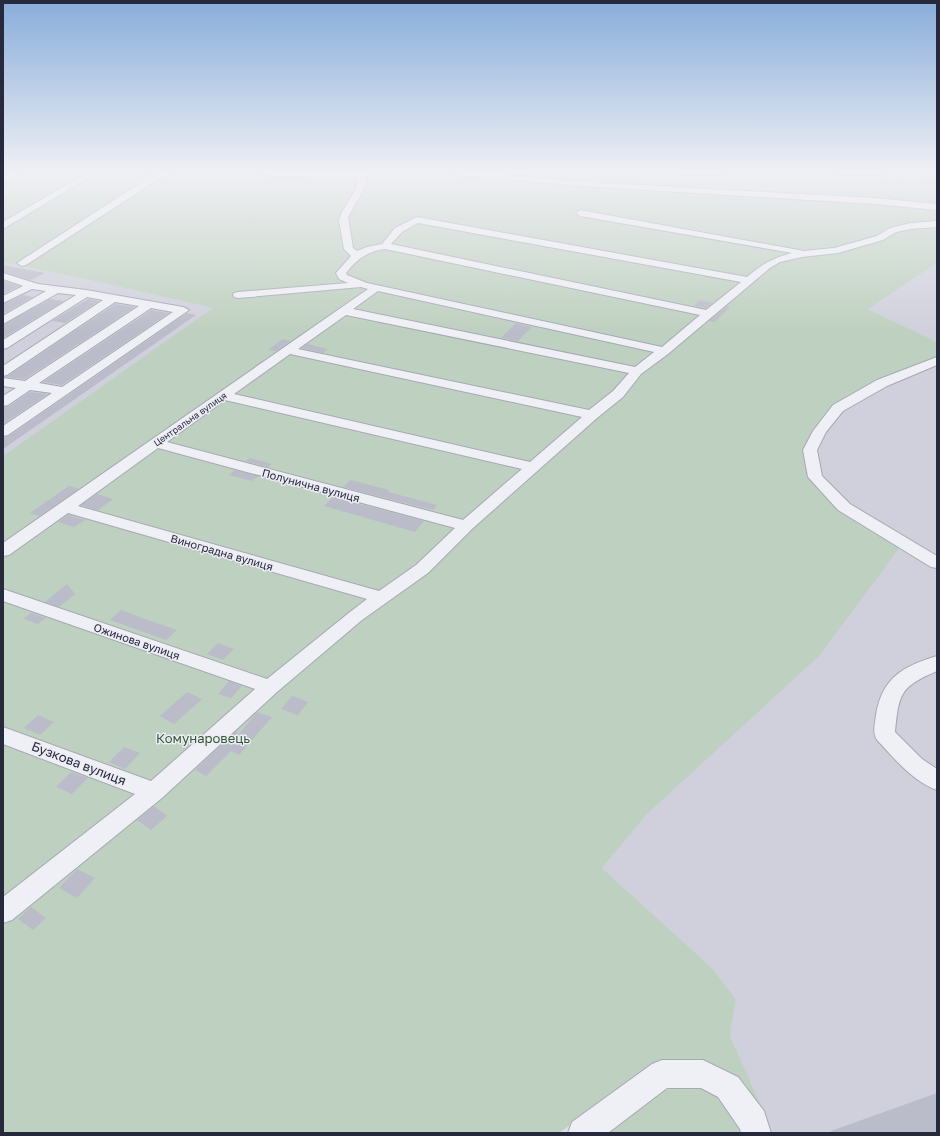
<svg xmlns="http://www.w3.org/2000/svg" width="940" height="1136" viewBox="0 0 940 1136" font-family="'Golos Text',sans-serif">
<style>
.built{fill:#cfd0db}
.green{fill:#bed0bf}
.building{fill:#babcc9}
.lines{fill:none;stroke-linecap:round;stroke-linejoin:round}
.minor-casing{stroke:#a6a8b3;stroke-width:2}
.path{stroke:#bbbcc5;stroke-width:1.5;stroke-dasharray:1.5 1.5;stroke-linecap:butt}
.minor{fill:#eff0f5;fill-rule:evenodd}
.labels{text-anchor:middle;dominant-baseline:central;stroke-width:3;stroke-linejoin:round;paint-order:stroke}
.far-street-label{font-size:9px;fill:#27293d;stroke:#ecedf4}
.street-label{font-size:11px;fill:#27293d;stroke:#ecedf4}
.near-park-label{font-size:13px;fill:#355837;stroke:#ecedf4}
.near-street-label{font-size:13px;fill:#27293d;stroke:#ecedf4}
</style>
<rect width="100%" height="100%" fill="#dddee6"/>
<g class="built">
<path d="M3,262L103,283L214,308L3,456Z"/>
<path d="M937,263V342L868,309Z"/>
<path d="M937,361V1133H771L730,1036L736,999L712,968L602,868L648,813L844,507L815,477L810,450L838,408Z"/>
</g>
<g class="green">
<path d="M3,173H937V263L868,309L937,342V361L838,408L810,450L815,477L844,507L903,543L819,656L648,813L602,868L712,968L736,999L730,1036L764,1113L655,1063L559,1133H3V456L213,308L103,283L3,262Z"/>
<path d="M699,1085L717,1096L741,1126L743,1133H597L652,1092Z"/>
</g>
<g class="building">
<path d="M3,265L45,273L31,280L3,272Z"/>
<path d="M3,281L19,286L3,294Z"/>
<path d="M23,295L33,297L3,314V304Z"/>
<path d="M50,299L64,301L3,338V325Z"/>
<path d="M88,299L99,301L65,323L52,321Z"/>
<path d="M699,300L713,303L706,308L694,306Z"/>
<path d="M115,304L135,307L25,379L6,377Z"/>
<path d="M727,306L730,307L715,322L709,321Z"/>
<path d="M151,310L169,313L62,385L43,382Z"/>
<path d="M187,313L196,315L3,449V437L9,436Z"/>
<path d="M516,323L532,327L518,341L501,338Z"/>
<path d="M283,339L291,341L276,351L268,350Z"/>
<path d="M307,344L328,349L323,353L302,348Z"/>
<path d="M30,392L48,394L3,424V407L9,406Z"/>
<path d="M250,458L272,464L268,467L246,461Z"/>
<path d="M235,470L258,476L252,481L229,475Z"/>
<path d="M350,480L389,490L388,492L437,505L433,510L343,487Z"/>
<path d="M69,486L79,489L39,516L30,513Z"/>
<path d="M97,494L113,499L98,510L81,505Z"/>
<path d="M333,497L424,521L415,532L324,506Z"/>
<path d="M68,515L85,520L74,527L58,522Z"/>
<path d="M67,584L75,594L59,607L45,602Z"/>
<path d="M121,610L156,623L177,630L166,640L110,620Z"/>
<path d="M31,613L46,618L38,624L23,619Z"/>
<path d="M218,643L234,649L223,660L207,654Z"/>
<path d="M229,681L242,686L231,698L218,694Z"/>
<path d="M187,692L202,699L174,724L160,716Z"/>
<path d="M292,696L308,702L298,715L281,709Z"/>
<path d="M257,712L272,717L239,755L231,751L206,776L195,770L235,732L239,734Z"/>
<path d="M38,715L54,722L40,735L24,728Z"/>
<path d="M124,747L140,753L125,769L109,762Z"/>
<path d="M71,772L88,778L72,794L56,787Z"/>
<path d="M154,806L167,816L151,830L137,820Z"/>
<path d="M77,869L95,878L77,898L59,888Z"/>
<path d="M31,907L46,918L33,930L18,919Z"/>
<path d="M937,1093V1133H831V1131Z"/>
</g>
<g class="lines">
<defs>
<g id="minor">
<path d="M12,173H21L3,183V178Z"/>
<path d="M87,173H96L3,229V222Z"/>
<path d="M163,173H174L157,180L26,265L22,266L17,263L151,176Z"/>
<path d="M258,173L357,174L356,173H364L367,177L364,189L348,217L353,248L357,251L367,247L382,244L395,228L417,217L747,277C764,263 771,259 792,253L580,216L576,213L580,210L804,251L834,248L877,236L890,228L911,223L937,221V227L911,229L896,232L883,240L838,253L802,257L780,262L770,268L668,354L641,374L623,397L597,418L472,529L428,573L362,620L277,692L162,798L12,920L3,923V897L135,794L3,744V727L151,781L255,689L3,601V589L267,679L350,612L367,599L68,513L9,555L3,556V543L368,289L361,287L238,298L234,297L233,295L234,293L238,292L348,283L339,279L336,273L351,256L344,249L339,220L342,212L356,189L358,179L262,175ZM418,223L741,282L706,310L391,244L402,232ZM385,249L700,315L662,347L367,283L347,275L346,273C357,259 368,251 385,249ZM378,291L654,352L635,367L353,309ZM346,315L629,373L613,391L589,410L298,349ZM290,354L582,417L530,462L234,394ZM225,400L522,469L463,520L167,442ZM158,448L455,528L416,565L379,591L78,506Z"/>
<path d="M452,173H480L583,182L875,198L937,204V210L875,204L583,186L456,175Z"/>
<path d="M3,273L38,284L86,290L183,307L189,310L8,435L3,436V426L52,393L30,390L8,405L3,406V396L16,388L3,386V378L25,381L139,306L115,302L7,375L3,376V366L103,300L87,297L7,348L3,349V340L76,295L58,293L3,324V316L46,291L32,289L3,303V296L23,286L3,279ZM151,308L173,312L62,387L39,383Z"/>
<path d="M937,357V365L887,386L843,411L826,432L817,450L822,476L850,504L937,556V568L931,567L838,510L808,477L803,450L813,431L833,405L877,380Z"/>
<path d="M937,656V671C900,687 899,693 895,732L922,759L937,769V790C912,781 894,758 877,740C872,732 875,724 876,715C882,678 903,666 937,656Z"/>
<path d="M662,1060H703L738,1077L764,1111L771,1133H741L740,1129L718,1097L701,1088H667L608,1133H568L572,1122L652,1064Z"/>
</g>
</defs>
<use href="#minor" class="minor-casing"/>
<g class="path">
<path d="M622,173L709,175L753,173"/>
<path d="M806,173L937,179"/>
</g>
<use href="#minor" class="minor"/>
</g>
<linearGradient id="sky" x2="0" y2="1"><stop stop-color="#88adda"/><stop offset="0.52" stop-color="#f0f0f4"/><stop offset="1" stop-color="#f0f0f4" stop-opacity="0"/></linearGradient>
<rect width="940" height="332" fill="url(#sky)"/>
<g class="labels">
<g class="far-street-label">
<text transform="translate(190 419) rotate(-35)">Центральна вулиця</text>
</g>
<g class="street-label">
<text transform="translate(311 485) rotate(15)">Полунична вулиця</text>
<text transform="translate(222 552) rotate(16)">Виноградна вулиця</text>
<text transform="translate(137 641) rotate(19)">Ожинова вулиця</text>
</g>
<g class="near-park-label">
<text x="203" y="738">Комунаровець</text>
</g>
<g class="near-street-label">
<text transform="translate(79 763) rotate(21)">Бузкова вулиця</text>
</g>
</g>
<rect width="940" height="1136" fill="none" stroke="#27293d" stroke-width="8"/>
</svg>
